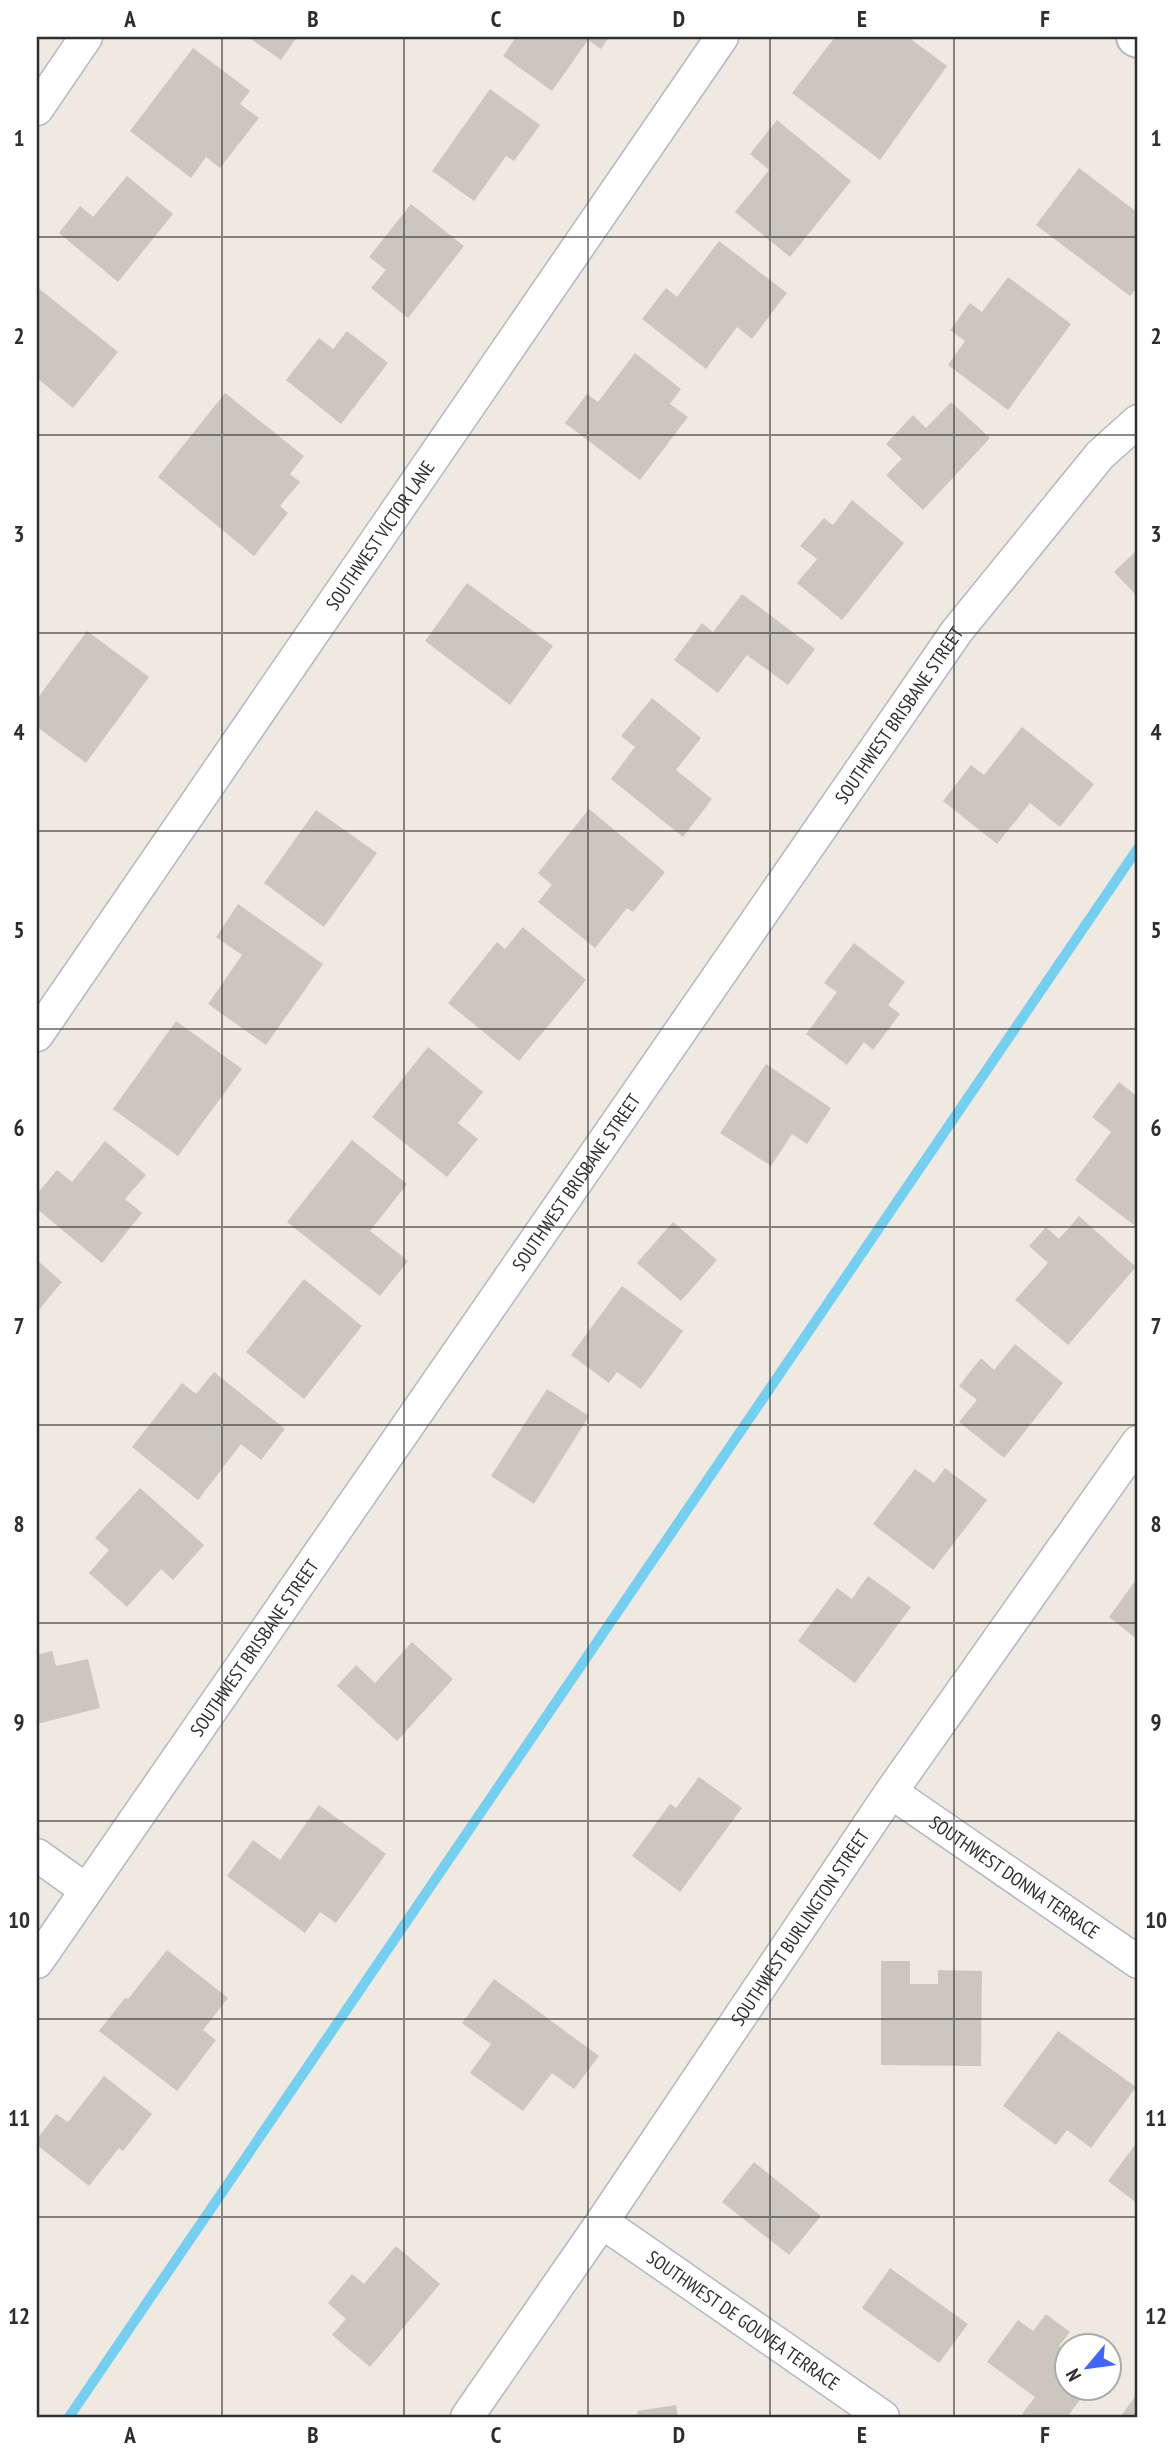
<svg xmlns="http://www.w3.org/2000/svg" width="1175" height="2454" viewBox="0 0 1175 2454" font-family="'PT Sans Narrow',sans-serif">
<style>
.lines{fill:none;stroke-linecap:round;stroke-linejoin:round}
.stream{stroke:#75cff0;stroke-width:10}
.building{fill:#cbc7bf}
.minor-casing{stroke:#b4b7c1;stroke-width:35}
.tertiary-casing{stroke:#b4b7c1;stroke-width:42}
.minor{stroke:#fff;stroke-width:32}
.tertiary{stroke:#fff;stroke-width:38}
.grid{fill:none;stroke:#2e2e2e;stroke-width:2;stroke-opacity:0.55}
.labels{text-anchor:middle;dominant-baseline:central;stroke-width:7;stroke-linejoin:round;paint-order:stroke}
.street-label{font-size:19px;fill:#2e2e2e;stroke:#fff}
.neatline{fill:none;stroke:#2e2e2e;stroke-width:2.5}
.grid-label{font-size:23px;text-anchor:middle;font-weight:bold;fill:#2e2e2e}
</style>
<rect width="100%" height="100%" fill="#efe9e1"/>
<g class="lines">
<path class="stream" d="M69,2417L1138,848"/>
</g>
<g class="building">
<path d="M248,37H297L281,60Z"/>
<path d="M516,37H609L601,49L588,40L552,91L503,56Z"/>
<path d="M835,37H908L947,66L880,160L792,93Z"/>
<path d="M193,48L250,91L240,104L259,118L220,168L206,157L191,178L130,131Z"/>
<path d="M490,89L540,125L514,161L506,156L474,201L432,171Z"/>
<path d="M777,120L851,181L790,257L735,212L769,170L750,154Z"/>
<path d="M1079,168L1138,213V286L1130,296L1036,225Z"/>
<path d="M127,176L173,214L118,282L59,233L80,206L93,217Z"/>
<path d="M411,204L464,246L408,318L371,288L386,270L369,257Z"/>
<path d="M719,241L787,293L752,339L737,327L706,369L642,319L666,288L677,297Z"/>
<path d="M1008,277L1071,324L1008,410L948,365L965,341L950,330L970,303L982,312Z"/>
<path d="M37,287L118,352L73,408L37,378Z"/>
<path d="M347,331L388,363L341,424L286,380L319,338L333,349Z"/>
<path d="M635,353L681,389L670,404L688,417L640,480L565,423L587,394L598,402Z"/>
<path d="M225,393L304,456L290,474L300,482L280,506L288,513L254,556L158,477Z"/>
<path d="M951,402L990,438L923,510L886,475L902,459L886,444L913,415L926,428Z"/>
<path d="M852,500L904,543L842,620L797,583L817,559L800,546L824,518L833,525Z"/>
<path d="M1138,549V597L1114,572Z"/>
<path d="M467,583L553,646L510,705L425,641Z"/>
<path d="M742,594L815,649L788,685L747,655L718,693L674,660L702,623L713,632Z"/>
<path d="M87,631L149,677L86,763L37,727V699Z"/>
<path d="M652,698L701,738L676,770L712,799L683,837L611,779L635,747L621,736Z"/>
<path d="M1022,727L1094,784L1060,827L1030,803L997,844L943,801L971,765L984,775Z"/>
<path d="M589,809L665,872L633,912L627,908L595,948L538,902L552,885L538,873Z"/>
<path d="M316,810L377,853L324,927L264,883Z"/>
<path d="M238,904L323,964L266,1045L208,1004L242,955L216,937Z"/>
<path d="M523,927L586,980L519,1061L448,1003L497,942L505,949Z"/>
<path d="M854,943L905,982L888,1005L900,1014L873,1050L864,1042L847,1065L806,1034L837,992L824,983Z"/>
<path d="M176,1021L242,1069L178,1156L113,1109Z"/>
<path d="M428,1047L483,1092L458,1123L478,1139L447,1177L372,1117Z"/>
<path d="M766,1064L831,1108L807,1144L792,1134L771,1166L720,1133Z"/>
<path d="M1119,1082L1138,1097V1219L1134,1225L1075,1180L1111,1132L1092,1117Z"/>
<path d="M352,1140L407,1184L370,1231L408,1261L380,1296L287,1222Z"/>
<path d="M105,1141L146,1175L125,1199L142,1213L102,1263L37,1209V1194L57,1170L72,1182Z"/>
<path d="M1079,1216L1136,1267L1068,1345L1015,1300L1048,1263L1029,1246L1046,1227L1059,1239Z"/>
<path d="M673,1222L717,1260L681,1301L637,1263Z"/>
<path d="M37,1260L62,1282L37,1312Z"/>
<path d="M304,1279L362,1326L304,1399L246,1352Z"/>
<path d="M622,1286L683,1331L641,1389L617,1372L609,1383L571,1355Z"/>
<path d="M1015,1344L1063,1383L1004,1458L959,1422L977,1400L959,1386L981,1358L994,1370Z"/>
<path d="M214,1372L285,1429L261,1460L241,1444L198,1500L132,1447L182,1383L196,1394Z"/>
<path d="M547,1389L589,1416L534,1504L491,1476Z"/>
<path d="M945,1468L987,1500L933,1570L873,1524L915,1469L934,1483Z"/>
<path d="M140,1488L204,1545L173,1580L161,1569L127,1607L89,1573L109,1550L95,1538Z"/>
<path d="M868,1576L911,1607L855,1683L798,1641L837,1588L852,1599Z"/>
<path d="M1138,1577V1640L1109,1617Z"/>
<path d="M412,1642L453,1679L397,1741L337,1686L356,1665L375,1683Z"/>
<path d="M52,1651L56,1666L88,1659L100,1708L37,1724V1655Z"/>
<path d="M699,1777L742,1808L680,1892L632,1856L670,1804L676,1808Z"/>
<path d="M319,1805L386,1854L336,1923L320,1912L305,1933L227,1876L253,1840L280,1860Z"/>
<path d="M167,1950L228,1998L203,2030L216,2040L177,2091L99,2031L125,1998L128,1999Z"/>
<path d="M881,1961H910V1984H938V1970L982,1971L981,2066L881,2065Z"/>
<path d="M494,1979L599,2056L574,2089L552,2073L523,2111L470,2073L491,2044L462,2023Z"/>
<path d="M1058,2031L1136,2087L1091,2148L1067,2130L1056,2145L1003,2106Z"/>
<path d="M104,2076L152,2114L123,2151L119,2148L89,2186L37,2145V2139L56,2114L68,2122Z"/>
<path d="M1138,2141V2204L1108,2181Z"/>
<path d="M754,2162L821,2216L789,2255L722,2202Z"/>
<path d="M396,2246L440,2284L370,2367L332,2335L346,2319L328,2303L352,2274L364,2284Z"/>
<path d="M890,2268L968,2324L939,2363L862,2308Z"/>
<path d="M1046,2314L1070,2332L1059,2346L1066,2351V2388H1089L1067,2417H1026L1022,2414L1035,2397L987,2362L1018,2320L1033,2331Z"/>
<path d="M1135,2397L1138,2400V2417H1120Z"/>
<path d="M676,2405L678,2417H624L638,2414L637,2411Z"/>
</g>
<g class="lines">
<defs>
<g id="minor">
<path d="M37,109L86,37"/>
<path id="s1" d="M37,1035L722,37"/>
<path id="s2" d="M891,1792L1138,1962"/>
<path d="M37,1855L86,1890"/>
<path id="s3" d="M37,1962L957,631L1100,455L1138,421"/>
<path id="s4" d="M602,2222L883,2417"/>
<path id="s5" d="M467,2417L602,2222L891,1792L1138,1442"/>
</g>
<path id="tertiary" d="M1136,37L1138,38"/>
</defs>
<use href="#minor" class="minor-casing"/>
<use href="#tertiary" class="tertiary-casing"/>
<use href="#minor" class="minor"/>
<use href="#tertiary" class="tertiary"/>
</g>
<path class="grid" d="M222,37V2417M404,37V2417M588,37V2417M770,37V2417M954,37V2417M37,237H1138M37,435H1138M37,633H1138M37,831H1138M37,1029H1138M37,1227H1138M37,1425H1138M37,1623H1138M37,1821H1138M37,2019H1138M37,2217H1138"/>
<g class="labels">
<g class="street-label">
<text stroke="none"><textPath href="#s1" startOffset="606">SOUTHWEST VICTOR LANE</textPath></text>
<text stroke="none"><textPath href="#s3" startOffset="1516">SOUTHWEST BRISBANE STREET</textPath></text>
<text stroke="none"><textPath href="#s3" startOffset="948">SOUTHWEST BRISBANE STREET</textPath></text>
<text stroke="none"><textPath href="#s3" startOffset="382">SOUTHWEST BRISBANE STREET</textPath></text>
<text stroke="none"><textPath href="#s2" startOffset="150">SOUTHWEST DONNA TERRACE</textPath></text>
<text stroke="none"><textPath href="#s5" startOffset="592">SOUTHWEST BURLINGTON STREET</textPath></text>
<text stroke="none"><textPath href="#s4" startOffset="172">SOUTHWEST DE GOUVEA TERRACE</textPath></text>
</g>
</g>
<rect width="1175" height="2454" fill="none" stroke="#ffffff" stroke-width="77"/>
<g transform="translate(1088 2367) rotate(241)"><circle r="33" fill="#ffffff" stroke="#ababab" stroke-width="2"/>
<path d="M0-5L12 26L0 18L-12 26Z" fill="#4264fb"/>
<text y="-10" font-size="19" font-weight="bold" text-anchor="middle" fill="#2e2e2e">N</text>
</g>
<rect x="38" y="38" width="1098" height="2378" class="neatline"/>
<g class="grid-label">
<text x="130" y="27">A</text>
<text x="313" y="27">B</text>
<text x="496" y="27">C</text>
<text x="679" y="27">D</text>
<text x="862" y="27">E</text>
<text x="1045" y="27">F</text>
<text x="19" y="146">1</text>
<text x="1156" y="146">1</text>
<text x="19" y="344">2</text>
<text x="1156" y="344">2</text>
<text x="19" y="542">3</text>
<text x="1156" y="542">3</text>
<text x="19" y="740">4</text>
<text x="1156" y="740">4</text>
<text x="19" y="938">5</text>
<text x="1156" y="938">5</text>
<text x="19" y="1136">6</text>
<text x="1156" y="1136">6</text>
<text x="19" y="1334">7</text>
<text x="1156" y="1334">7</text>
<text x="19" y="1532">8</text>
<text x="1156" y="1532">8</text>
<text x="19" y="1730">9</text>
<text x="1156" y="1730">9</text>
<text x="19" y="1928">10</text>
<text x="1156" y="1928">10</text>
<text x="19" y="2126">11</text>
<text x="1156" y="2126">11</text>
<text x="19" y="2324">12</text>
<text x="1156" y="2324">12</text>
<text x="130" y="2443">A</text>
<text x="313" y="2443">B</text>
<text x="496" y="2443">C</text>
<text x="679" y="2443">D</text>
<text x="862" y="2443">E</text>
<text x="1045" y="2443">F</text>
</g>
</svg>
